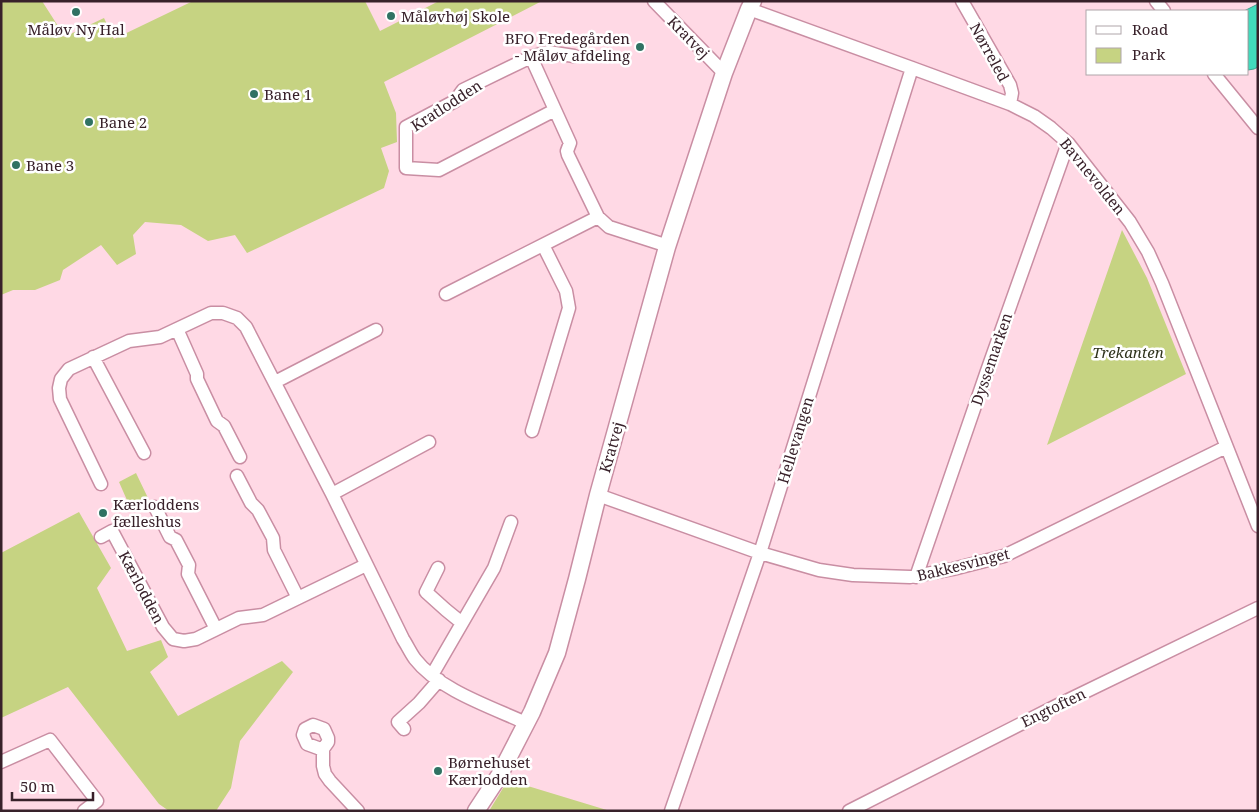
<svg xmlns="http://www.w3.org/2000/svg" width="1259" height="812" font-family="'Noto Serif',serif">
<rect width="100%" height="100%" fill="#ffd9e5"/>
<path fill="#c6d382" d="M1 1H42L58 26 64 37 104 18 114 39 193 1H365L380 31 439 1H542L384 82 396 113 397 142 381 148 389 171 384 188 247 253 235 235 208 241 181 225 145 222 133 235 136 254 117 265 101 245 63 270 60 280 35 290H13L1 295Z
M1122 230 1147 278 1186 374 1047 445Z
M136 473 148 498 130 507 119 482Z
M79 512 111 568 97 588 127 651 161 640 168 657 150 672 178 716 282 661 293 672 240 741 231 788 216 811H169L159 804 68 687 1 718V553Z
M508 780 610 811H489Z"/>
<path fill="#42dbbc" stroke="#3fa390" d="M1258 4V67L1254 69 1248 70V11H1244Z"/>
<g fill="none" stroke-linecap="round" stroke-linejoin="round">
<g stroke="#c98ea3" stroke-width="15">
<path id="minor" d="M654 1 724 73
M962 1 1010 85 1012 93 1010 104
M1156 1 1164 11
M749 9 912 68 1010 104 1034 116 1051 128 1068 143 1130 222 1148 252 1162 283 1258 526
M531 57 570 143 567 151 568 155 598 217 609 227 668 246
M1214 74 1258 128
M555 110 439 170 406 168V127L455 101 463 90 531 57 548 52 574 56
M446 294 598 217
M177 329 197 374V379L217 421 224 426 240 457
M93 357 144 453
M275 382 376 330
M532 431 569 308 566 291 543 245
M237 476 251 503 258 510 273 538 274 550 298 598
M101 484 60 399 59 388 61 379 69 369 129 341 160 337 211 313H223L237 318 246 327 332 494 403 639C407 645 410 652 415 659 439 690 491 707 526 723
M332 494 429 442
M598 495 760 553 819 570 853 575 910 577 953 569 1004 556 1226 447
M155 507 170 537 176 540 189 565 188 574 216 629
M101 537 112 531 163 627 173 639 184 641 196 639 239 618 263 615 366 565
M438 568 426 592 446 610 462 623
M916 577 987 371 1068 143
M432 675 494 568 511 522
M404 729 398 722 419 703 439 680
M323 749 318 748 307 744 303 735 305 729 313 725 324 729 328 738V742L323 749V766L325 774 330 781 358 811
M1 762 50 740 97 801 84 811
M671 811 760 553 912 68
M849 811 1058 705 1258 608"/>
</g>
<g stroke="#c98ea3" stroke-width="19">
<path id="tertiary" d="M476 811 499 776 532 712 557 653 577 579 598 495 667 247 724 73 749 9 753 1"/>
</g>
<use href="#minor" stroke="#fff" stroke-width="12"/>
<use href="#tertiary" stroke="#fff" stroke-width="16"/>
</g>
<g fill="#307263" stroke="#fff" stroke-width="2">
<circle cx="76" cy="12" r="5"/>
<circle cx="391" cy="16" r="5"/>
<circle cx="640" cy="47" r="5"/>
<circle cx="254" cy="94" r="5"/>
<circle cx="89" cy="122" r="5"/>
<circle cx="16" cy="165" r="5"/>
<circle cx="103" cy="513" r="5"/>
<circle cx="438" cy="771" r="5"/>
</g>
<g text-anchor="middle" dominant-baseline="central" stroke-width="5" stroke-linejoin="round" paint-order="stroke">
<g font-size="15" fill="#38212a" stroke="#fff" text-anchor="start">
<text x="401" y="16">Måløvhøj Skole</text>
<text x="76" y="29" text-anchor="middle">Måløv Ny Hal</text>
<text x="630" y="38" text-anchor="end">BFO Fredegården<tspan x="630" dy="17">- Måløv afdeling</tspan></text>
<text x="264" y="94">Bane 1</text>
<text x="99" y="122">Bane 2</text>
<text x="26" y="165">Bane 3</text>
<text x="113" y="504">Kærloddens<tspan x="113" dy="17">fælleshus</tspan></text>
<text x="448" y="762">Børnehuset<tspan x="448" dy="17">Kærlodden</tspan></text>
</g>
<g font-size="15" fill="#38212a" stroke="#fff">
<text transform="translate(689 37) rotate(46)">Kratvej</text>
<text transform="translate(990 52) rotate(61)">Nørreled</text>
<text transform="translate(446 105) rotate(-33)">Kratlodden</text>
<text transform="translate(1093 176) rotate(51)">Bavnevolden</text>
<text transform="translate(991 359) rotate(-71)">Dyssemarken</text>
<text transform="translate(795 440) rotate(-73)">Hellevangen</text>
<text transform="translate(611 447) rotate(-74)">Kratvej</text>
<text transform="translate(963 564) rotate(-14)">Bakkesvinget</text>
<text transform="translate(142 587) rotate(62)">Kærlodden</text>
<text transform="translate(1053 707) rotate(-26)">Engtoften</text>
</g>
<g font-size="15" font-style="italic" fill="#2f331c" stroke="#fff">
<text x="1128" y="352">Trekanten</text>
</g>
</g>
<rect width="1259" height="812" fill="none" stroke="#38212a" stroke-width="5"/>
<rect x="1086" y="10" width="162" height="65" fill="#ffffff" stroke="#afa6aa"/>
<rect x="1096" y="26" width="25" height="8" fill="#ffffff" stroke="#afa6aa"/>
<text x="1132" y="35" font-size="15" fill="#38212a">Road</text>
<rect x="1096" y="48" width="25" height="15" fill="#c6d382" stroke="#afa6aa"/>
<text x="1132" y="60" font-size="15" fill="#38212a">Park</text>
<path d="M12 792v8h81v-8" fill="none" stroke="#38212a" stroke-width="2.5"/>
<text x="20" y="792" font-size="15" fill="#38212a" stroke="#ffffff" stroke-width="4" paint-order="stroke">50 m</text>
</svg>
